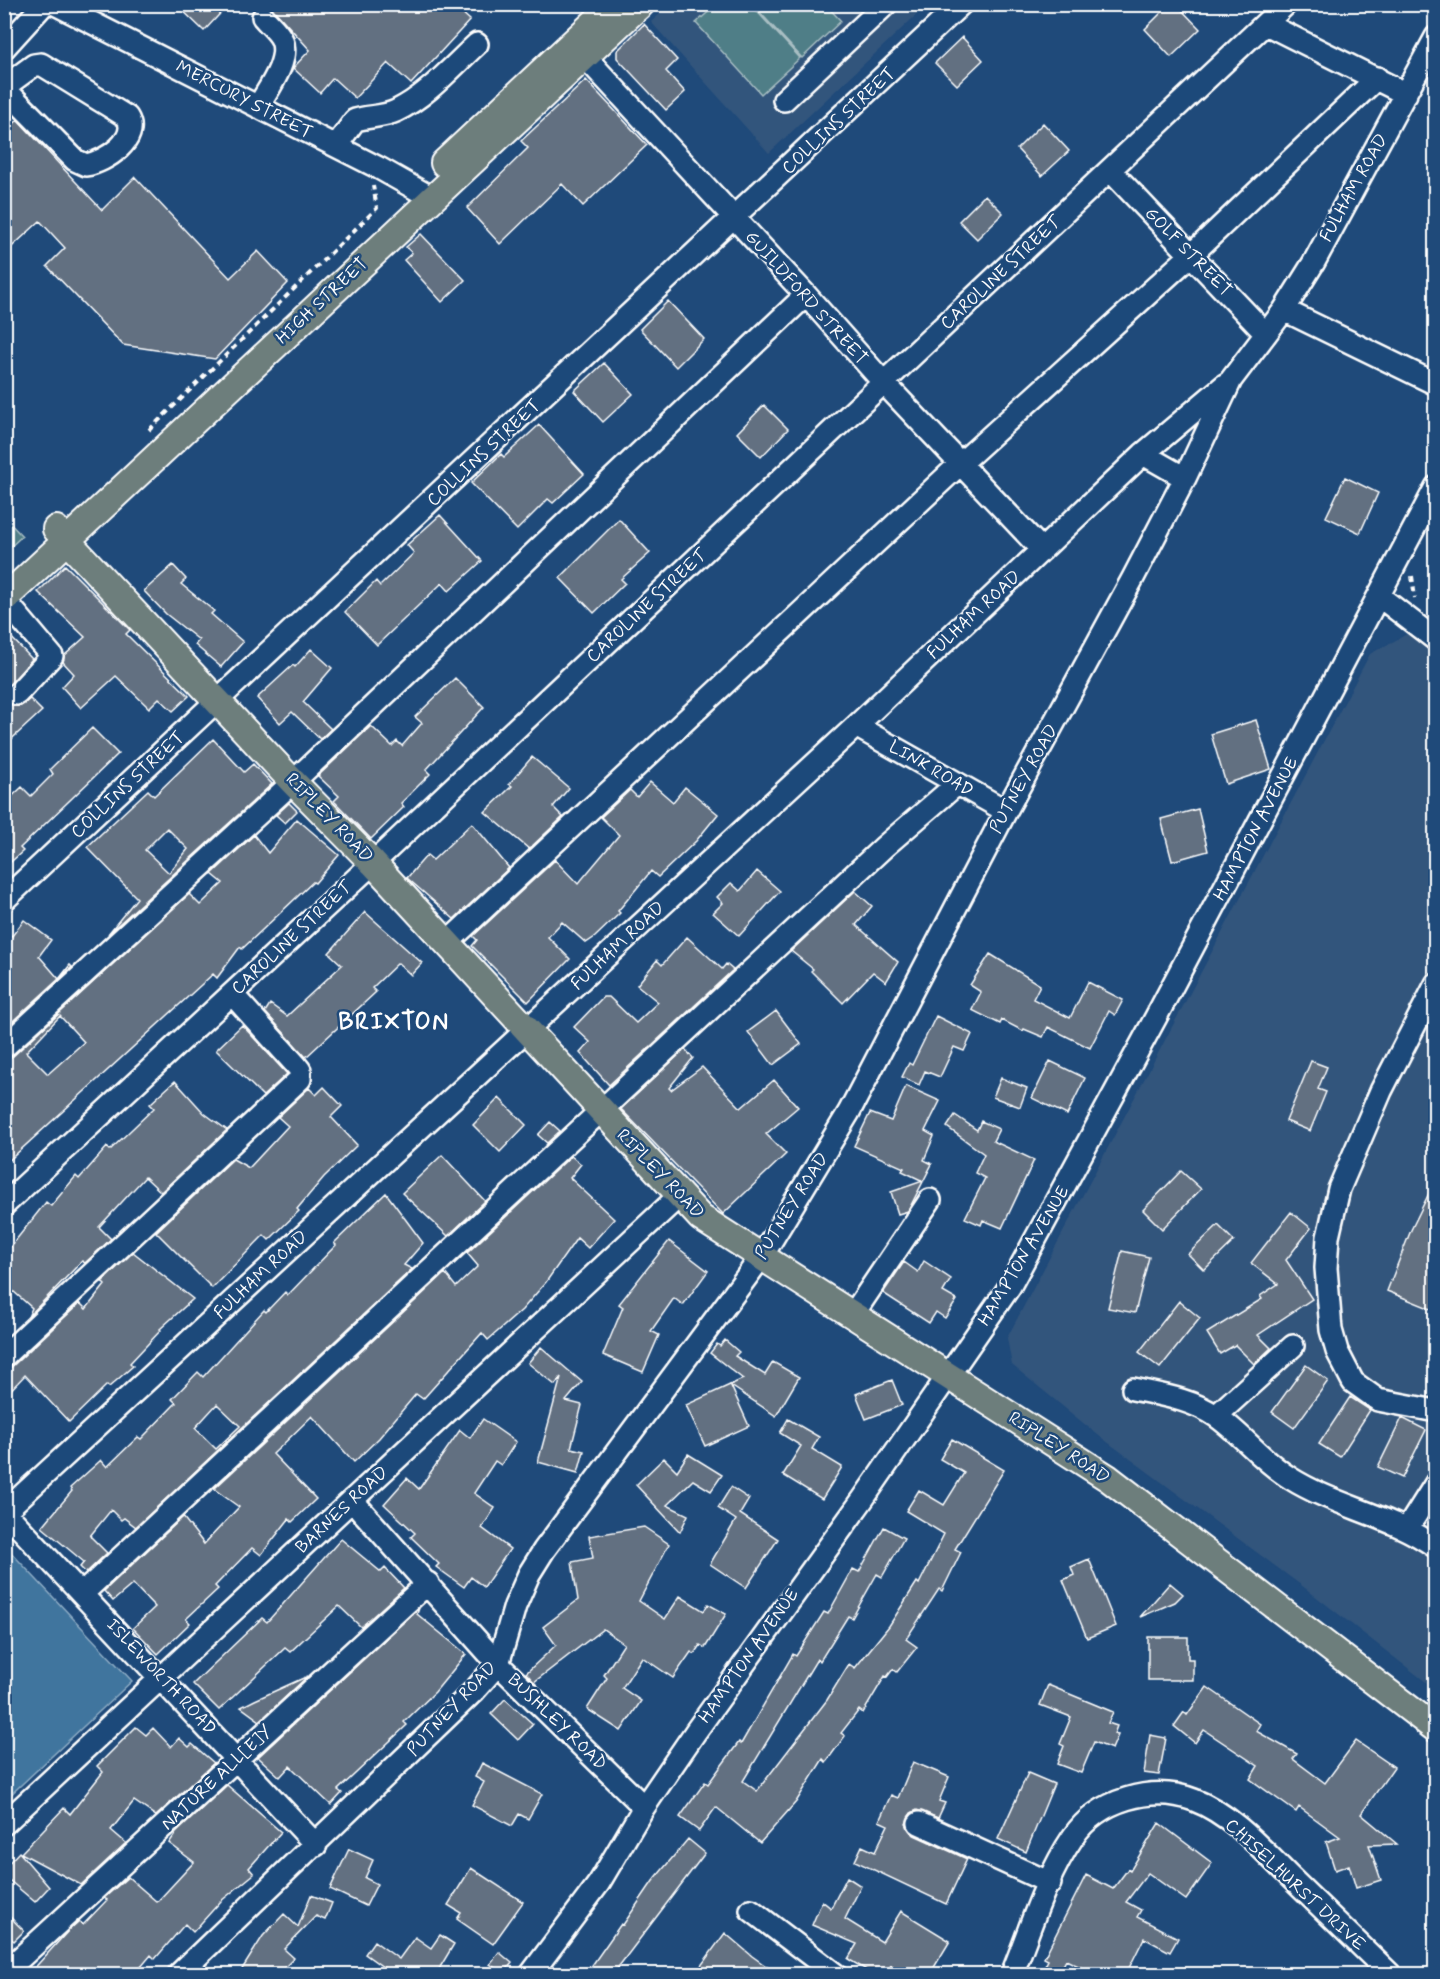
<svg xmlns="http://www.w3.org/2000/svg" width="1440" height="1979" font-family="Mynerve,sans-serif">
<rect width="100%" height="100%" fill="#1f4a7a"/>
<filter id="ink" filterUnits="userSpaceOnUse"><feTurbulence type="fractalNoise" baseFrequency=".0167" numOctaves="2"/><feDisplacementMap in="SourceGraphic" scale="12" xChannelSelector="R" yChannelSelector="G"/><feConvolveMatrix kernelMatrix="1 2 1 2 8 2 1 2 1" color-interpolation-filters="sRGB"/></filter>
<g filter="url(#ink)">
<path fill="#33557c" d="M670 5H927L769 153 651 22Z
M1409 633 1436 654 1435 1689 1305 1588 1098 1435 1012 1365 1007 1338 1370 654Z"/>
<path fill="#507e87" stroke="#a8bec3" stroke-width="1.5" d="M716 5H751L800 58 761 94 696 23Z
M753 5H826L841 21 802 58Z
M4 517 22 536 5 552H4Z"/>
<path fill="#41759e" stroke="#8dacc5" stroke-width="1.5" d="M5 1546 132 1681 5 1800Z"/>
<path fill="#627081" stroke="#fff" stroke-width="1.5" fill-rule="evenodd" d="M176 4H229L204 31Z
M262 4H452L470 20 411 84 388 63 355 98 333 78 320 93 293 68 310 50 272 8Z
M1170 4H1176L1200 29 1171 57 1145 29Z
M644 24 677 60 666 71 685 92 666 110 617 58V51Z
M962 37 983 60 957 85 935 63Z
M586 80 647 145 583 206 562 184 500 244 467 208 528 148 521 141Z
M18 120 102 210 135 177 230 278 258 251 288 283 215 359 123 345 47 266 65 248 40 221 4 254V132Z
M1043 123 1069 151 1042 176 1017 149Z
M985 195 1003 213 977 239 959 221Z
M421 234 465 280 442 302 404 260 412 253 406 247Z
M668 301 704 339 676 367 640 329Z
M604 363 633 394 603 422 574 391Z
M764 405 788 429 761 457 737 433Z
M539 425 584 474 553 503 548 499 517 530 471 483 501 454 504 457Z
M1345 477 1378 493 1360 533 1326 517Z
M440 515 482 561 449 591 442 583 377 645 345 612 376 581 380 586 414 553 407 545Z
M619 519 650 553 621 579 625 583 594 613 560 578Z
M65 565 130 630 126 634 189 696 173 711 159 698 149 708 116 676 81 708 62 687 74 674 63 662 64 656 85 637 38 592Z
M173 565 186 579 181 584 214 611 211 614 243 642 221 667 195 645 199 640 166 614 144 591Z
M4 630 32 659 4 692Z
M311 649 332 668 303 702 331 729 320 739 292 712 280 723 257 698 293 665 295 667Z
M455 678 484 707 426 770 430 774 401 803 404 807 371 839 334 801 339 796 318 776 371 726 392 746 397 741 402 746 422 723 415 717Z
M4 692 5 698 14 706H21L30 699 42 711 4 746Z
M1256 720 1271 769 1226 784 1211 734Z
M92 728 118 754 20 848 23 851 4 868V804L22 787 31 796 53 774 50 769Z
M213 739 244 772 253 764 272 784 108 934 137 898 87 847 148 790 154 796ZM167 828 188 849 169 873 145 850Z
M532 757 569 788 553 807 563 817 529 849 485 812 512 786 509 784Z
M650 782 673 802 685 787 718 814 696 841 658 877 651 871 618 911 620 913 595 937 586 943 562 922 548 937 570 959 528 1002 472 946 477 940 473 936 555 860 578 884 619 835 601 817 630 790 637 797Z
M289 803 297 811 285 823 276 815Z
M1198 809 1208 851 1172 861 1161 819Z
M297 819 339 855 315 883 313 882 242 949 240 947 217 978 213 974 4 1165V1059L13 1056 189 894 200 905 223 883 212 874 254 835 268 853ZM60 1016 84 1042 48 1074 26 1052Z
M472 823 509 868 454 919 407 878 427 855 433 860Z
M757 871 780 891 739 936 713 913 723 903 717 897 731 883 740 891Z
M855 891 872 906 856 925 898 962 886 982 873 972 843 1003 811 971 813 969 791 951Z
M365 912 422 963 411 975 398 963 372 988 376 992 306 1057 265 1012 270 1004 287 1016 342 965 329 953Z
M24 920 51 940 39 956 59 979 70 965 72 967 4 1029V930L12 936Z
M687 937 722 969 726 964 733 970 609 1085 580 1053 590 1042 574 1027 603 997H609L636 1023 658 1002 637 985 657 960 662 965Z
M990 954 1040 985 1033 999 1070 1018 1088 982 1123 1000 1115 1015 1109 1011 1090 1048 1048 1027 1043 1037 1024 1029 1023 1031 1002 1020 1000 1024 972 1010 981 992 970 985Z
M776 1011 801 1044 773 1065 748 1032Z
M936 1016 972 1034 964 1051 954 1047 940 1077 925 1071 919 1085 902 1077 909 1063 912 1065Z
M242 1025 287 1074 263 1096 216 1050Z
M685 1049 693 1058 669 1088 671 1090 702 1067 741 1108 774 1080 798 1107 766 1134 786 1154 723 1214 621 1109Z
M1050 1061 1085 1078 1067 1115 1032 1098Z
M1311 1061 1327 1067 1318 1089 1326 1092 1310 1131 1286 1121Z
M1001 1078 1027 1088 1020 1107 993 1097Z
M175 1081 204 1113 227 1130 161 1192 145 1177 99 1227 111 1239 85 1263 82 1261 28 1317 32 1308 4 1283V1255L46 1202 51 1206 76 1176 79 1179 107 1147 110 1150 154 1108 150 1104Z
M906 1086 940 1101 925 1131 934 1136 924 1160 932 1164 908 1211 898 1214 891 1192 923 1181 902 1171 904 1168 854 1146 870 1113 891 1121Z
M324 1087 342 1106 331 1117 357 1145 324 1177 297 1209 299 1211 269 1240 264 1235 212 1288 156 1232 233 1159 249 1168 288 1126 278 1117 309 1088 316 1095Z
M499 1098 526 1125 500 1152 473 1125Z
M955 1115 977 1130 981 1121 999 1129 993 1141 1034 1160 1002 1228 983 1220 981 1225 965 1218 985 1178 975 1173 984 1154 947 1127Z
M550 1122 560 1131 547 1143 538 1135Z
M442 1155 485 1201 448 1236 402 1193Z
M571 1156 581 1164 570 1178 614 1219 588 1248 577 1238 546 1282 522 1310 488 1340 482 1333 423 1399 416 1394 379 1438 354 1462 312 1416 273 1454 316 1499 292 1522 289 1519 261 1555 252 1548 215 1586 218 1589 186 1619 190 1623 158 1654 133 1628 155 1607 133 1584 113 1601 104 1591 183 1517 204 1544 239 1507 214 1489 445 1273 456 1287 478 1266 467 1253Z
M1181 1171 1201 1189 1162 1229 1143 1210Z
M1436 1179V1311L1387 1291 1411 1230Z
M386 1193 423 1243 404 1265 412 1269 136 1527 124 1518 121 1520 111 1510 90 1536 107 1553 86 1573 80 1567 84 1562 42 1527 72 1491 70 1488 101 1460 107 1467 138 1437 141 1439 176 1403 172 1399 198 1372 203 1377 264 1310 266 1312 285 1292 288 1295 336 1245 334 1243ZM217 1404 240 1426 216 1449 195 1428Z
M1291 1212 1311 1228 1286 1260 1312 1299 1258 1335 1271 1348 1254 1364 1235 1345 1220 1354 1207 1333 1262 1299 1260 1296 1278 1284 1251 1263Z
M1218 1225 1234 1241 1204 1270 1188 1254Z
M669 1241 708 1271 683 1305 674 1298 651 1331 659 1335 643 1372 603 1355 623 1307 619 1304Z
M1122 1251 1149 1257 1135 1313 1108 1308Z
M133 1252 193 1299 160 1329 161 1330 130 1363 133 1366 109 1387 107 1385 69 1422 25 1375 4 1397V1374L80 1303 86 1309 105 1285 102 1282Z
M924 1261 951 1279 943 1292 957 1300 945 1318 936 1312 929 1323 883 1293 904 1262 918 1272Z
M1179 1301 1200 1318 1160 1368 1139 1352Z
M725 1340 739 1352 735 1356 765 1375 773 1362 799 1377 776 1416 731 1386 749 1426 705 1446 686 1405 743 1379 710 1353 717 1344 720 1346Z
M541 1347 582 1382 566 1401 582 1405 571 1448 584 1451 578 1473 538 1462 561 1377 555 1385 528 1363Z
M1306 1365 1328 1381 1294 1428 1272 1412Z
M892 1380 902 1405 866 1419 856 1394Z
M1350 1397 1370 1410 1340 1457 1319 1444Z
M1402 1418 1426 1430 1402 1478 1378 1467Z
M483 1419 516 1442 501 1465 495 1461 474 1493 495 1508 482 1528 510 1549 484 1587 471 1577 464 1587 436 1567 439 1564 411 1537 415 1533 384 1504 407 1478 419 1489 460 1430 470 1438Z
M788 1419 819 1437 812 1449 842 1467 822 1499 783 1475 801 1446 780 1433Z
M952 1439 1004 1470 955 1549 961 1552 942 1591 939 1589 906 1639 917 1647 897 1672 893 1669 887 1677 885 1676 863 1713 859 1710 841 1733 845 1736 826 1762 823 1759 796 1802 760 1843 716 1807 699 1831 680 1817 705 1782 708 1784 739 1742 741 1744 793 1654 796 1656 824 1612 828 1614 853 1569 859 1572 884 1527 904 1538 882 1577 877 1574 852 1618 848 1616 820 1661 817 1659 743 1781 757 1791 827 1700 849 1664 855 1668 889 1626 917 1582 919 1584 944 1534 906 1511 919 1490 944 1505 964 1473 940 1459Z
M688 1454 722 1475 711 1491 693 1480 667 1505 688 1515 680 1532 636 1485 664 1458 677 1471Z
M731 1487 749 1499 740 1514 778 1539 746 1588 710 1564 736 1520 718 1508Z
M644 1527 669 1544 639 1601 665 1619 680 1596 704 1611 708 1604 726 1614 705 1648 700 1645 694 1654 691 1652 673 1678 642 1657 622 1688 641 1701 621 1731 587 1709 607 1678 604 1675 624 1644 603 1629 534 1682 526 1673 556 1645 543 1627 578 1600 572 1562 593 1558 589 1536Z
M341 1539 381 1572 385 1568 404 1588 361 1627 339 1606 290 1652 285 1648 219 1710 193 1684 262 1618 267 1622Z
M1089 1559 1116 1626 1087 1638 1063 1580 1074 1575 1071 1567Z
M1170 1583 1183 1594 1175 1602 1140 1617Z
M419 1608 417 1614 466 1654 435 1692 404 1722 407 1725 338 1790 342 1793 331 1805 290 1766 280 1777 258 1757Z
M1148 1637H1188V1659H1193V1680H1148Z
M308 1676 260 1721 241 1707 255 1700Z
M1048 1685 1113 1712 1108 1723 1117 1726 1114 1734 1118 1735 1112 1749 1094 1742 1081 1773 1057 1764 1064 1746 1060 1744 1071 1717 1040 1705Z
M1207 1687 1260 1724 1256 1731 1297 1754 1293 1759 1325 1783 1356 1741 1394 1767 1361 1814 1397 1844 1369 1845 1381 1880 1356 1888 1349 1865 1335 1870 1326 1842 1340 1837 1299 1807 1296 1812 1250 1779 1258 1766 1204 1730 1195 1743 1174 1726 1184 1712 1187 1715Z
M505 1699 533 1724 518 1740 491 1714Z
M136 1727 146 1735 153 1728 171 1747 179 1738 189 1747 192 1744 214 1763 156 1816 134 1801 111 1830 126 1843 81 1885 21 1853 64 1808 70 1814 103 1772 97 1766Z
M1150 1735 1166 1738 1159 1775 1144 1773Z
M913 1762 949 1777 939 1801 945 1803 938 1818 917 1810 911 1813 906 1824 914 1835 967 1859 946 1904 855 1861 862 1846 875 1852 888 1825 879 1821 891 1795 898 1798Z
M482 1763 542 1794 528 1819 519 1814 512 1826 472 1805 484 1782 475 1777Z
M1028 1773 1054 1784 1026 1852 998 1839Z
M227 1785 281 1832 249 1868 254 1874 221 1901 193 1932 185 1924 155 1959 151 1955 135 1974H29L68 1931 79 1921 83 1925 107 1900 104 1898 128 1877 157 1902 194 1862 169 1843 176 1833Z
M1159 1823 1212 1863 1186 1900 1148 1873 1126 1902 1141 1910 1137 1917 1178 1938 1170 1952 1144 1938 1126 1974H1095L1066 1960 1059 1974H1041L1048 1960 1044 1958 1086 1875 1113 1889 1128 1869 1130 1871Z
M688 1839 705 1853 613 1974H586L621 1924 623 1925 653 1881Z
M349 1849 373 1860 365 1878 377 1884 366 1906 330 1889Z
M19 1852 49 1887 35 1902 4 1876V1868Z
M471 1868 523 1902 493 1944 457 1919 461 1913 448 1905Z
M847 1877 861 1886 845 1919 882 1942 901 1911 950 1941 930 1974H906L891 1965 886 1974H873L848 1959 857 1944 812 1925 822 1901 831 1908Z
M311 1895 332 1903 325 1920 316 1916 284 1949 294 1958 278 1974H239L263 1936 284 1914 298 1927Z
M4 1911 24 1931 14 1941 4 1933Z
M725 1933 752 1956 777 1974H710L700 1967Z
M440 1935 454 1944 436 1974H388L390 1972 365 1954 374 1941 399 1959 415 1937 431 1948Z
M499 1952 512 1963 503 1974 490 1964Z"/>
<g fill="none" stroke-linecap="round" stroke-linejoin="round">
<g stroke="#fff" stroke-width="26">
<path id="minor" d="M55 4 379 168 432 198
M1266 24 1406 94
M575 46 806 295 884 383 1042 550
M4 48 44 4
M4 87 34 65 41 64 127 117C141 139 105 162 86 165L75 160 4 88
M784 100 886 4
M258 107C268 89 290 61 282 40 279 32 269 24 263 17
M336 146 355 120C369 116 383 117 396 111 427 96 452 67 477 44
M1110 170 1266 334
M1284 310 1436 384
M1143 454 1185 478
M1379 596 1436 640
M4 599 52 656 17 694
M856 726 1006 811
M4 900 961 4
M447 943 960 464 1191 255 1377 78
M1436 984 1381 1091 1339 1189 1328 1237 1326 1268 1331 1330 1337 1351 1353 1382 1378 1400 1436 1411
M4 1047 293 782 806 295
M4 1205 373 863 1286 4
M852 1316 930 1200
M4 1356 300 1079V1070L296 1065 232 994
M1133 1389C1161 1395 1191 1399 1216 1416 1242 1434 1262 1461 1290 1478 1336 1507 1391 1515 1436 1547
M1216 1416 1293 1346
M352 1500 498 1664 644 1807
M4 1511 316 1845
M4 1512 856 726 1143 454 1226 384
M1407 1529 1436 1483
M83 1593 885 846 957 784
M919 1823 1050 1883
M4 1824 679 1196
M751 1910 835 1974
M4 1973 428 1583
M179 1974 474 1691 498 1664 515 1606 529 1574 544 1550 762 1256 849 1112 1006 811 1133 578 1185 478 1231 380 1284 310 1314 262 1436 37
M531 1974 599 1883 644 1807 696 1731 863 1499 1010 1286 1156 1017 1436 487
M1012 1974C1030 1930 1045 1878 1073 1837 1098 1800 1152 1784 1194 1800 1231 1814 1262 1849 1289 1876 1323 1909 1357 1942 1390 1974"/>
</g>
<g stroke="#fff" stroke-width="30">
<path id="major" d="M444 163 614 4
M56 529 293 782 373 863 701 1218 1108 1478 1436 1729
M4 599 641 4"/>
</g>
<path stroke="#fff" stroke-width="4" stroke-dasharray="6 4.5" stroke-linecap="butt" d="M149 430 377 208 373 186
M1412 576 1415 598"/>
<use href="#minor" stroke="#1f4a7a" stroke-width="21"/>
<use href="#major" stroke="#6d7e7c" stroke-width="26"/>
</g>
</g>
<g text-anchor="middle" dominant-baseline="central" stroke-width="5" stroke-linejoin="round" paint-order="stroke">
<g font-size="18" fill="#fff" stroke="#1f4a7a">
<text transform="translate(244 100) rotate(27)">MERCURY STREET</text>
<text transform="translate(839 121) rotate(-43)">COLLINS STREET</text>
<text transform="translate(1354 188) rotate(-61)">FULHAM ROAD</text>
<text transform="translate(1188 252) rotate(46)">GOLF STREET</text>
<text transform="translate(1001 273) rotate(-43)">CAROLINE STREET</text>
<text transform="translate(806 298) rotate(48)">GUILDFORD STREET</text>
<text transform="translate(322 301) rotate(-43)">HIGH STREET</text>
<text transform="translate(484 453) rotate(-43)">COLLINS STREET</text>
<text transform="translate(647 606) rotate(-43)">CAROLINE STREET</text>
<text transform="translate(974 615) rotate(-43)">FULHAM ROAD</text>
<text transform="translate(931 769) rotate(30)">LINK ROAD</text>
<text transform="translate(1024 779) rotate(-61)">PUTNEY ROAD</text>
<text transform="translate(128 785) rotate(-43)">COLLINS STREET</text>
<text transform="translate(329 818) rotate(46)">RIPLEY ROAD</text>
<text transform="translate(1256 829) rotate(-62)">HAMPTON AVENUE</text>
<text transform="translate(292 938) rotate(-43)">CAROLINE STREET</text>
<text transform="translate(618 946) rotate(-43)">FULHAM ROAD</text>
<text transform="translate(660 1174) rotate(46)">RIPLEY ROAD</text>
<text transform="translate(792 1206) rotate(-58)">PUTNEY ROAD</text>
<text transform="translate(1024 1256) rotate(-59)">HAMPTON AVENUE</text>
<text transform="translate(261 1275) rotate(-43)">FULHAM ROAD</text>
<text transform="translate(1059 1448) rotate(33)">RIPLEY ROAD</text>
<text transform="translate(342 1510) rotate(-43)">BARNES ROAD</text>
<text transform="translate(749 1656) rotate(-55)">HAMPTON AVENUE</text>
<text transform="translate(161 1677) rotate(47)">ISLEWORTH ROAD</text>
<text transform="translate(452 1709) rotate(-47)">PUTNEY ROAD</text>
<text transform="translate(557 1722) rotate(44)">BUSHLEY ROAD</text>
<text transform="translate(217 1778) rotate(-43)">NATURE ALL[E]Y</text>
<text transform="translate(1295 1885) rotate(43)">CHISELHURST DRIVE</text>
</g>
<g font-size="24" font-weight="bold" letter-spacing="1.5" fill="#fff" stroke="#1f4a7a">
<text x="394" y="1022">BRIXTON</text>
</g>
</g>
<rect width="1440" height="1979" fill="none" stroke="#1f4a7a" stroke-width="24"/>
<rect x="12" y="12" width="1416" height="1955" fill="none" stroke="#fff" stroke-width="2" filter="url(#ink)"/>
</svg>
